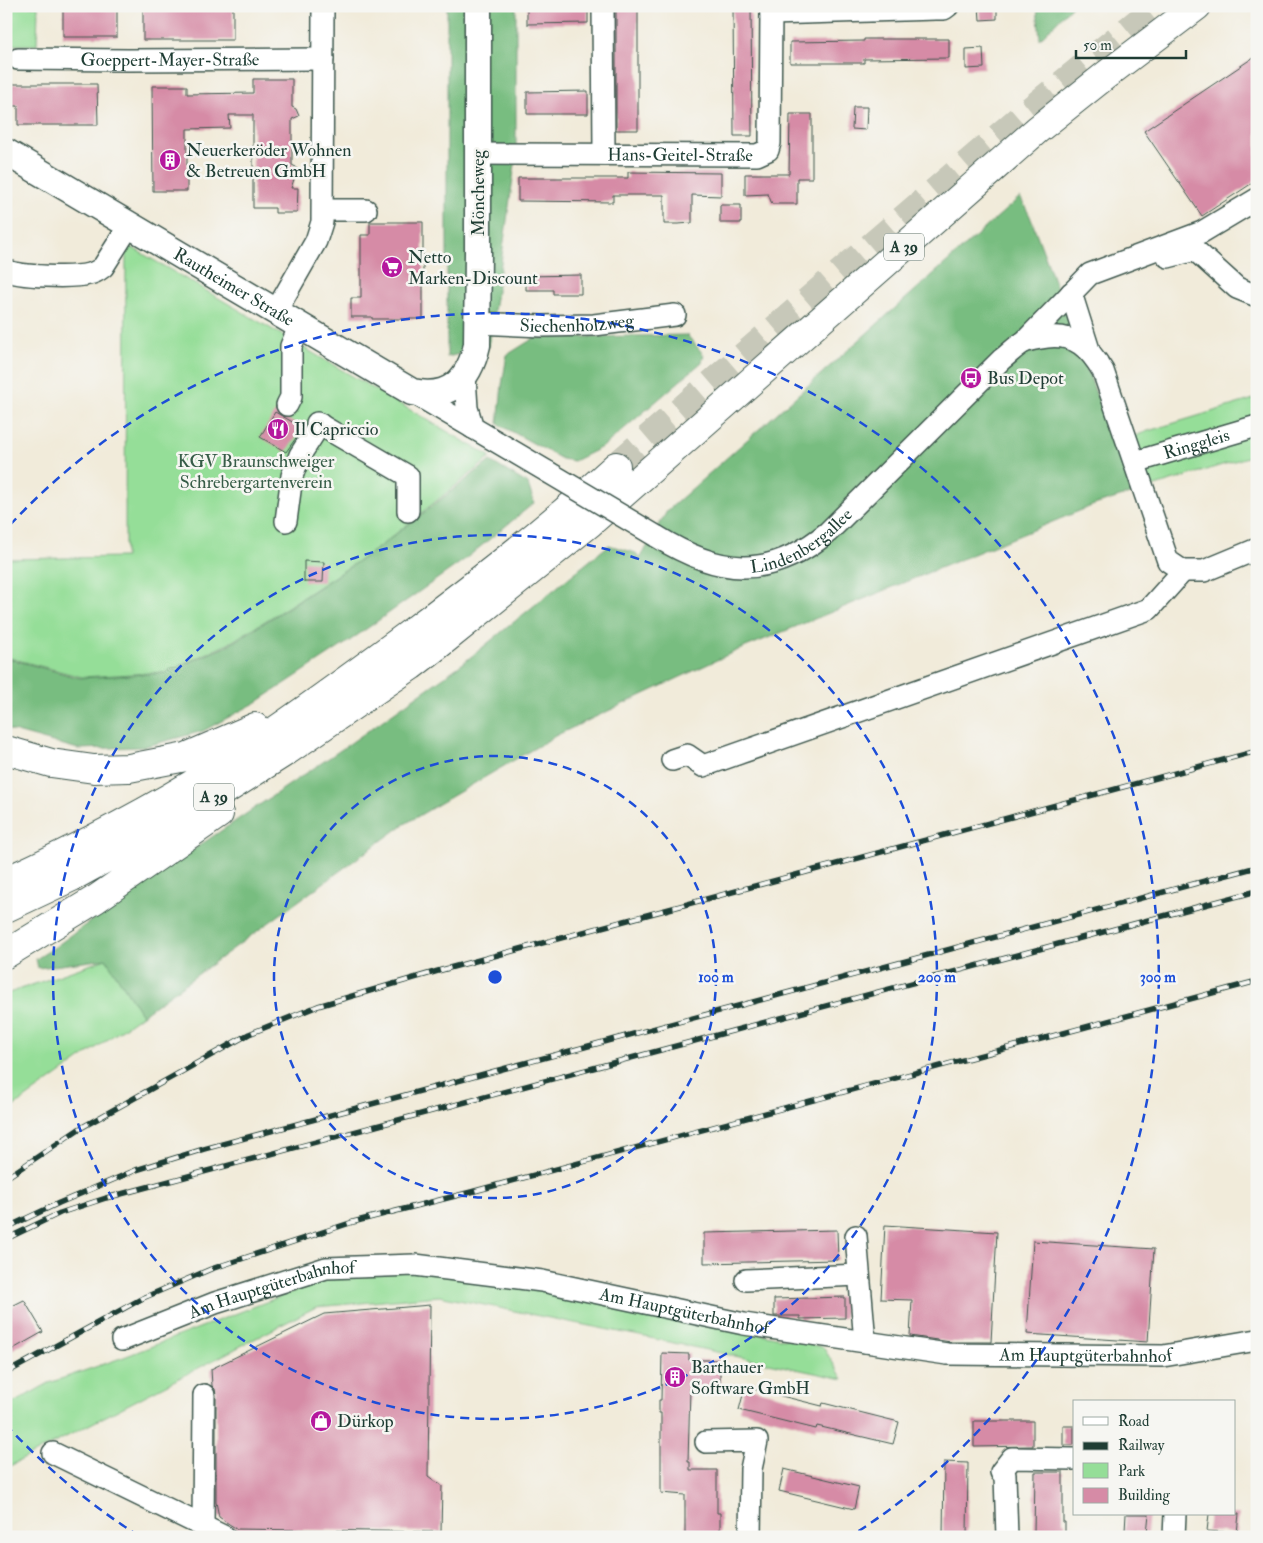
<svg xmlns="http://www.w3.org/2000/svg" width="1263" height="1543" font-family="'IM FELL Double Pica',serif">
<rect width="100%" height="100%" fill="#f6f6f2"/>
<filter id="ink" filterUnits="userSpaceOnUse"><feTurbulence type="fractalNoise" baseFrequency=".02" numOctaves="2"/><feDisplacementMap in="SourceGraphic" scale="10" xChannelSelector="R" yChannelSelector="G"/><feConvolveMatrix kernelMatrix="1 2 1 2 8 2 1 2 1" color-interpolation-filters="sRGB"/></filter>
<filter id="wash" filterUnits="userSpaceOnUse"><feTurbulence type="fractalNoise" baseFrequency=".0096" numOctaves="4" result="noise"/><feDisplacementMap in="SourceGraphic" scale="20" xChannelSelector="R" yChannelSelector="G"/><feGaussianBlur stdDeviation="1.12" result="paint"/><feColorMatrix in="noise" values="0 0 0 0 0 0 0 0 0 0 0 0 0 0 0 0 0 1.4 0 .05"/><feComposite in="paint" operator="in"/></filter>
<g filter="url(#wash)">
<rect width="100%" height="100%" fill="#f1ebda"/>
<path fill="#95de98" stroke="#5a8e66" d="M6 6H38L37 45H6Z
M126 244 491 457 378 548 286 608 228 644 165 672 82 677 6 657V559L125 557Z
M1257 398V454L1133 493 1114 444 1148 431Z
M106 959 142 1015 6 1112V994Z
M411 1270 540 1287 823 1347 843 1379 655 1339 439 1296 316 1307 6 1468V1407L49 1383 124 1357 320 1281 367 1273Z"/>
<path fill="#78bd80" stroke="#4c7d5a" d="M447 6H516V157L489 347 447 357Z
M1037 6H1072L1040 39Z
M1020 197 1030 216 1056 286 1133 493 1094 505 736 651 557 735 403 825 142 1015 106 959 38 968 36 959 55 947 129 893 345 747 462 664 609 545 636 553 640 559 667 511Z
M687 335 704 355 702 362 604 446 574 461 562 459 498 424 502 385 507 355 534 338Z
M490 461 528 484 534 503 464 560 345 644 257 702 203 731 143 747 78 749 6 729V658L80 678 164 673 227 646 286 609 378 548Z"/>
<g id="blocks">
<path fill="#d68ba6" d="M63 6H117V37H63Z
M143 6H233V40H143Z
M527 6H588V23L527 24Z
M616 6H638V130H616Z
M733 6H751L752 136H734Z
M979 6H997V19L980 20Z
M864 39H949V58L864 59V63H790V42L864 41Z
M983 48 984 68 966 69V49Z
M1257 55V180L1202 216 1144 131Z
M253 79H292V107L296 109 299 116 292 119V165L296 167 297 171 291 188H298L297 213H275V208H253V115H229L230 128 187 129V191H153L152 86H187V94L253 93Z
M6 84H97L98 125H18V106H6Z
M588 91V114H527V92Z
M853 107H867L866 130 852 129Z
M790 114H812V178H797V204H772L768 194 745 195V174H789Z
M628 172 721 173V196L692 195V223L678 224H664V195H613V202L518 201V178H628Z
M720 205H741V223H720Z
M370 222H423V319H372V317H351V298H361V235H370Z
M581 275V294H553V290H526V276Z
M275 412 303 428 286 452 260 437Z
M304 561 324 562 323 582H304Z
M885 1225 997 1232 991 1342H951L910 1336 912 1300 881 1299Z
M837 1230 838 1260 704 1263V1233Z
M1033 1241 1154 1249 1148 1342 1027 1334Z
M845 1297V1318L800 1319V1316H774V1299Z
M24 1300 43 1332 6 1353V1309Z
M430 1305 428 1476 442 1486 441 1532 237 1529 229 1524 219 1517 216 1502V1395L215 1389 212 1386 211 1369 324 1314Z
M662 1353 689 1354V1360H720V1390L690 1389 688 1462H690V1470H717V1513H720V1537H685V1495L661 1493V1413H659V1400H661Z
M745 1387 822 1406 823 1403 899 1422 893 1444 817 1426 816 1429 739 1410Z
M974 1421H1033V1446L974 1447Z
M1063 1426H1074V1445H1063Z
M944 1462 968 1463 967 1537H943Z
M784 1469 859 1487 854 1509 779 1491Z
M1035 1472H1063V1522H1065V1534H1034Z
M1126 1514H1149L1147 1533 1125 1531Z
M1209 1514H1239L1237 1533 1207 1531Z"/>
</g>
</g>
<g filter="url(#ink)">
<use href="#blocks" fill-opacity="0" stroke="#3e574d" stroke-width="1"/>
<g fill="none" stroke-linecap="round" stroke-linejoin="round">
<path stroke="#c7c8b9" stroke-width="28" stroke-dasharray="28 14" stroke-linecap="butt" d="M616 466 1022 117 1158 6"/>
<g stroke="#3e574d" stroke-width="24">
<g id="minor">
<path d="M603 6 604 154"/>
<path d="M771 14 936 9H944L948 6"/>
<path id="s1" d="M18 59 129 60 323 59"/>
<path id="s2" d="M478 154 757 155 768 150 770 143 771 6"/>
<path d="M323 210H366"/>
<path d="M1168 257 1195 250 1237 288 1257 296"/>
<path d="M6 270C19 277 74 278 89 274 95 273 98 271 103 267L129 226"/>
<path d="M1071 293 1089 350"/>
<path d="M276 311 316 241 322 222 323 6"/>
<path id="s3" d="M477 323 542 326 594 325 675 315"/>
<path d="M1024 342 1090 274 1202 232 1257 199"/>
<path d="M465 377 467 408 473 428"/>
<path d="M412 392 548 472"/>
<path d="M287 405 291 397V346L300 325"/>
<path d="M317 423 408 476V511"/>
<path id="s4" d="M1135 462 1257 426"/>
<path d="M286 521 292 476 300 455 320 424"/>
<path id="s5" d="M656 536C718 575 769 581 828 532L1002 359C1009 354 1016 346 1024 342 1031 339 1039 338 1047 337 1076 334 1089 348 1103 371L1168 561 1183 571H1204L1257 549"/>
<path d="M672 760 687 755 703 766 1149 609 1183 571"/>
<path d="M856 1236 865 1342"/>
<path d="M746 1280 859 1275"/>
<path id="s6" d="M122 1340 215 1303 326 1268 415 1265 542 1281 744 1324 947 1354 1163 1356 1257 1340"/>
<path d="M706 1442 757 1441 751 1469 750 1537"/>
<path d="M53 1453 225 1537"/>
<path d="M203 1527 204 1395"/>
<path d="M1007 1537 1005 1475 1001 1472 1012 1458 1074 1459"/>
<path d="M1174 1537 1175 1514"/>
</g>
</g>
<g stroke="#3e574d" stroke-width="29">
<g id="major">
<path id="s7" d="M6 152 412 392C450 400 469 380 477 345L478 253V6"/>
</g>
</g>
<g stroke="#3e574d" stroke-width="30">
<path id="highway" d="M6 750 51 763 94 769 129 768 186 757 255 727
M6 881C87 844 167 802 242 753 298 716 351 677 405 637 478 583 549 527 616 466
M6 908 72 877 191 812 287 751 411 666 437 646 590 523 1037 130 1106 75 1197 6
M6 954 96 899 219 814"/>
</g>
<use href="#minor" stroke="#fff" stroke-width="21"/>
<use href="#major" stroke="#fff" stroke-width="26"/>
<use href="#highway" stroke="#fff" stroke-width="28"/>
<g stroke="#1f3d34" stroke-width="5.5">
<path id="rail" d="M6 1178 79 1129 249 1034 318 1006 438 971 1257 751
M6 1228 59 1203 136 1170 204 1149 1257 867
M6 1239 60 1213 106 1198 1257 891
M6 1373 143 1298 211 1269 353 1222 471 1192 1257 981"/>
</g>
<use href="#rail" stroke="#f6f6f2" stroke-width="4" stroke-dasharray="11" stroke-linecap="butt"/>
<g stroke="#3e574d" stroke-width="24" stroke-linecap="butt">
<path id="minor-bridge" d="M548 472 656 536"/>
</g>
<use href="#minor-bridge" stroke="#fff" stroke-width="21"/>
</g>
</g>
<g fill="none" stroke="#1d4ed8" stroke-width="2.5" stroke-dasharray="9 6">
<circle cx="495" cy="977" r="221"/>
<circle cx="495" cy="977" r="442"/>
<path d="M139 1536A663 663 0 0 1 10 1429M10 525A663 663 0 1 1 851 1536"/>
</g>
<defs>
<g id="building-disc" transform="scale(1.125)"><circle r="9.5" fill="#b5179e" stroke="#f6f6f2"/><path d="M-4-6H4V6H1V3H-1V6H-4ZM-2.5-4.3h1.7v1.8h-1.7ZM.8-4.3h1.7v1.8H.8ZM-2.5-1h1.7V.8h-1.7ZM.8-1h1.7V.8H.8Z" fill="#fff"/></g>
<g id="supermarket-disc" transform="scale(1.125)"><circle r="9.5" fill="#b5179e" stroke="#f6f6f2"/><path d="M-6-5.5h2.5l.6 2H6L4.5 2H-2.5L-4.4-4H-6ZM-1.5 3.2a1.3 1.3 0 1 0 .1 0ZM3 3.2a1.3 1.3 0 1 0 .1 0Z" fill="#fff"/></g>
<g id="bus-disc" transform="scale(1.125)"><circle r="9.5" fill="#b5179e" stroke="#f6f6f2"/><path d="M-5-6H5V4H4V6H2V4H-2V6H-4V4H-5ZM-3.5-4V0h7V-4ZM-3.5 1.2v1.5H-2V1.2ZM2 1.2v1.5H3.5V1.2Z" fill="#fff"/></g>
<g id="restaurant-disc" transform="scale(1.125)"><circle r="9.5" fill="#b5179e" stroke="#f6f6f2"/><path d="M-5-6h1v4h1v-4h1v4h1v-4h1v5L-1.5 .5V6h-2V.5L-5-1ZM5-6V6H3V1.5H1.5Q1.5-4 5-6Z" fill="#fff"/></g>
<g id="shop-disc" transform="scale(1.125)"><circle r="9.5" fill="#b5179e" stroke="#f6f6f2"/><path d="M-5-2.5h2.3a2.7 3.5 0 0 1 5.4 0H5L5.5 6h-11ZM-1.5-2.5h3a1.5 2.3 0 0 0-3 0Z" fill="#fff"/></g>
</defs>
<g fill-rule="evenodd">
<use href="#building-disc" x="170" y="160"/>
<use href="#supermarket-disc" x="392" y="267"/>
<use href="#bus-disc" x="971" y="378"/>
<use href="#restaurant-disc" x="278" y="429"/>
<use href="#building-disc" x="675" y="1377"/>
<use href="#shop-disc" x="321" y="1421"/>
</g>
<g text-anchor="middle" dominant-baseline="central" stroke-width="5" stroke-linejoin="round" paint-order="stroke">
<g fill="#f6f6f2" stroke="#60746d" stroke-width="1">
<rect x="884" y="233.5" width="40" height="27" rx="4"/>
<rect x="194" y="783.5" width="40" height="27" rx="4"/>
</g>
<g font-size="16" font-weight="bold" fill="#1f3d34">
<text x="904" y="247">A 39</text>
<text x="214" y="797">A 39</text>
</g>
<g font-size="18" fill="#1f3d34" stroke="#f6f6f2">
<text stroke="none"><textPath href="#s1" startOffset="152">Goeppert-Mayer-Straße</textPath></text>
<text stroke="none"><textPath href="#s2" startOffset="202">Hans-Geitel-Straße</textPath></text>
<text transform="translate(478 193) rotate(-90)">Möncheweg</text>
<text stroke="none"><textPath href="#s7" startOffset="265">Rautheimer Straße</textPath></text>
<text stroke="none"><textPath href="#s3" startOffset="100">Siechenholzweg</textPath></text>
<text stroke="none"><textPath href="#s4" startOffset="64">Ringgleis</textPath></text>
<text stroke="none"><textPath href="#s5" startOffset="159">Lindenbergallee</textPath></text>
<text stroke="none"><textPath href="#s6" startOffset="159">Am Hauptgüterbahnhof</textPath></text>
<text stroke="none"><textPath href="#s6" startOffset="579">Am Hauptgüterbahnhof</textPath></text>
<text stroke="none"><textPath href="#s6" startOffset="984">Am Hauptgüterbahnhof</textPath></text>
</g>
<g font-size="18" fill="#1f3d34" stroke="#f6f6f2" text-anchor="start">
<text x="186" y="150">Neuerkeröder Wohnen<tspan x="186" dy="21">&amp; Betreuen GmbH</tspan></text>
<text x="408" y="257">Netto<tspan x="408" dy="21">Marken-Discount</tspan></text>
<text x="987" y="378">Bus Depot</text>
<text x="294" y="429">Il Capriccio</text>
<text x="691" y="1367">Barthauer<tspan x="691" dy="21">Software GmbH</tspan></text>
<text x="337" y="1421">Dürkop</text>
</g>
<g font-size="18" fill="#375d48" stroke="#f6f6f2">
<text x="256" y="461">KGV Braunschweiger<tspan x="256" dy="21">Schrebergartenverein</tspan></text>
</g>
</g>
<circle cx="495" cy="977" r="8" fill="#1d4ed8" stroke="#f6f6f2" stroke-width="2.5"/>
<g font-size="15" text-anchor="middle" font-weight="bold" fill="#1d4ed8" stroke="#f6f6f2" stroke-width="5" stroke-linejoin="round" paint-order="stroke">
<text x="716" y="982">100 m</text>
<text x="937" y="982">200 m</text>
<text x="1158" y="982">300 m</text>
</g>
<rect width="1263" height="1543" fill="none" stroke="#f6f6f2" stroke-width="25"/>
<rect x="1073" y="1400" width="162" height="115" fill="#f6f6f2" stroke="#a0aca6"/>
<rect x="1083" y="1417" width="25" height="8" fill="#ffffff" stroke="#a0aca6"/>
<text x="1118" y="1426" font-size="15" fill="#1f3d34">Road</text>
<rect x="1083" y="1442" width="25" height="8" fill="#1f3d34" stroke="#a0aca6"/>
<text x="1118" y="1450" font-size="15" fill="#1f3d34">Railway</text>
<rect x="1083" y="1463" width="25" height="15" fill="#95de98" stroke="#a0aca6"/>
<text x="1118" y="1476" font-size="15" fill="#1f3d34">Park</text>
<rect x="1083" y="1488" width="25" height="15" fill="#d68ba6" stroke="#a0aca6"/>
<text x="1118" y="1500" font-size="15" fill="#1f3d34">Building</text>
<path d="M1076 50v8h110v-8" fill="none" stroke="#1f3d34" stroke-width="2.5"/>
<text x="1083" y="50" font-size="15" fill="#1f3d34" stroke="#f6f6f2" stroke-width="4" paint-order="stroke">50 m</text>
</svg>
